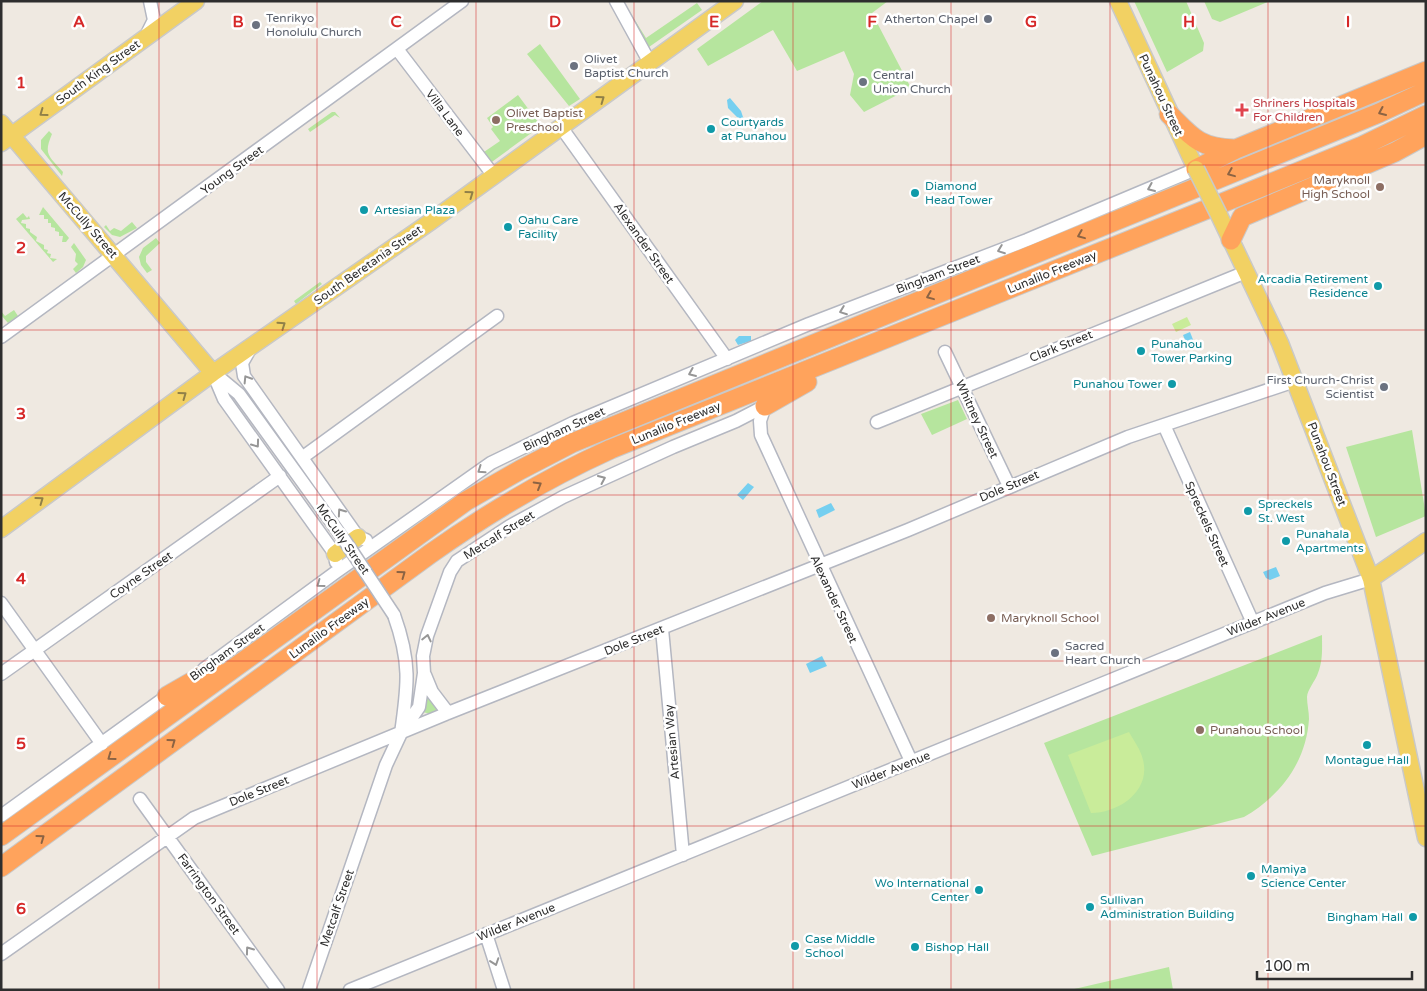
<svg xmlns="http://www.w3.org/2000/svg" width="1427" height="991" font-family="'Varela Round',sans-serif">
<rect width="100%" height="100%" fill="#efe9e1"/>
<path fill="#b6e59e" d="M623 1 646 38 697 3 702 10 649 47Z
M763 1H888L872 13 911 88 864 112 850 95 854 74 844 51 797 71 773 30 708 66 697 49Z
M1134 1H1186L1204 43 1203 51 1167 72Z
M1204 1H1270L1220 22 1212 19Z
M540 44 580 99 569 106 527 54Z
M518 95 541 126 489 164 481 154 500 141 491 129 493 127 487 118Z
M332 112H335L340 118 335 115 310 132 308 129Z
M49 131 52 134C43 155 49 156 63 172L62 176 41 149V140Z
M43 207 69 238 66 242H62L63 236H59V232L55 231V228L51 227V223H48V219H44V215H39Z
M23 213 27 218 29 216 30 219 22 220 21 223 26 224V228L30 229V232L37 237 36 241 44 245V249L48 250 47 253 51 254 50 258 57 259 53 262 16 219Z
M132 222 137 228 120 237 112 235 104 227 106 225 110 231 114 228 121 231Z
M156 238 160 243 146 256V262L152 270 147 273 141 265 139 257 143 248Z
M74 243 86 260 83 267 76 273 73 269 78 264 75 261 76 254 71 247Z
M320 282 322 284 296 304 294 301Z
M14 310 18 316 8 323 1 315V311L5 316Z
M958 400 967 419 932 435 921 414Z
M1412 430 1426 516 1376 537 1346 447Z
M1322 635C1322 648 1323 661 1318 673 1316 680 1307 690 1307 697 1307 704 1309 712 1309 719 1306 763 1280 796 1244 817L1092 856 1044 743Z
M426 689 440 709 432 714 422 712Z
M1169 967 1173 990H1070Z"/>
<path fill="#c9ec9a" d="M1187 317 1191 325 1176 332 1172 324Z
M1129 732C1134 741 1141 750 1143 760 1151 791 1119 813 1091 813L1068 755Z"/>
<path fill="#75cff0" d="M730 98 741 111 744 120 742 122 728 108 727 100Z
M1190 332 1196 347 1189 350 1183 335Z
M739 336H751V341L738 345 735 340Z
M748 483 754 487 743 500 737 495Z
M831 503 835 510 819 518 816 510Z
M1276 567 1280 576 1270 580 1266 578 1263 572Z
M822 656 827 666 810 673 806 664Z"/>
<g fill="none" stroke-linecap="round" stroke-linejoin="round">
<g stroke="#b4b7c1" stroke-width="15">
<path id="minor" d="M616 1 650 63
M146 36 154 20 150 1
M397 49 494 176
M561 127 727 359
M1 337 462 1
M250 349 242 363 244 376 358 537 366 540
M945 352 1009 486
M213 373 224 399 335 554 336 562
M215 374 239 394 343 538
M765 406 760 421 761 435 911 761
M877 422 1246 272
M1164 425 1253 623
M303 457 497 316
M1 603 102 744
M394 615C411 662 408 685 401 733
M662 629 683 855
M204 669 336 572 491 463 573 423 809 324 1027 240 1196 169
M1 674 280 476
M425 675 432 692 448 713
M140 799 278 990
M1 816 174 691
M486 934 504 990
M1 954 194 818 448 713 908 530 1128 437 1295 381
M309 990 386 765 401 733 419 707 424 673 423 656 427 636 450 572 457 561 510 526 563 497 673 447 736 421 765 406
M350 990 1325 593 1371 579"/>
</g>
<g stroke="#c9c9c9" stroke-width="19">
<path id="major" d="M1118 1 1196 169
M1 123 213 373
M1 143 196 1
M1219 215 1280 343 1371 579 1426 838
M1 529 213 373 430 222 735 1
M335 554 358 537
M1371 579 1426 541"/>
</g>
<g stroke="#c9c9c9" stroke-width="21">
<path id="highway" d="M1169 114C1192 137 1199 148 1234 149
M1196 169 1236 149 1426 71
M1231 240 1242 217 1395 152 1426 135
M765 406 807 382
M167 696 214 669
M1 836 466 501 520 470 572 443 1379 113 1426 91
M1 867 430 554C488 513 547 478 611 449L1205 210 1362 146 1426 115"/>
</g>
<use href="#minor" stroke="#fff" stroke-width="12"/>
<use href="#major" stroke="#f2d163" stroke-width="16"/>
<use href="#highway" stroke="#ffa35c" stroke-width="19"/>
<g stroke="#b4b7c1" stroke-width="15" stroke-linecap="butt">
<path id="minor-bridge" d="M343 538 394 615"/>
</g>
<g stroke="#c9c9c9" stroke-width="19" stroke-linecap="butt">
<path id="major-bridge" d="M1196 169 1219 215"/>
</g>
<use href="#minor-bridge" stroke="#fff" stroke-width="12"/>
<use href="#major-bridge" stroke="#f2d163" stroke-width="16"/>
</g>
<defs><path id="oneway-chevron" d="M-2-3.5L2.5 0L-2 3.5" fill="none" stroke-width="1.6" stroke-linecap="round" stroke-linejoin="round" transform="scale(1.25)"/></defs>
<g stroke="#908048">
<use href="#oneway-chevron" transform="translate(601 99) rotate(-36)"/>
<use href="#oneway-chevron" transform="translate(43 113) rotate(144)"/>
<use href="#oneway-chevron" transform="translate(470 194) rotate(-36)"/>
<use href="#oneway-chevron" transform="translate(282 325) rotate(-35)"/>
<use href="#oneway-chevron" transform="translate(183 395) rotate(-36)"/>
<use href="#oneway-chevron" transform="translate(40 500) rotate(-36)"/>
</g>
<g stroke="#8c6343">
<use href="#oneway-chevron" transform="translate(1382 112) rotate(156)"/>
<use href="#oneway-chevron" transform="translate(1231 173) rotate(158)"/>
<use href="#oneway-chevron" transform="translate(1081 235) rotate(158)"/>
<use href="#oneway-chevron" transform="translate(930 296) rotate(158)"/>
<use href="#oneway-chevron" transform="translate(538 485) rotate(-30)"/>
<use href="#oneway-chevron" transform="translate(402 574) rotate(-36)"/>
<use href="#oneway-chevron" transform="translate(172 742) rotate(-36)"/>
<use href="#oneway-chevron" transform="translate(111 757) rotate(144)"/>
<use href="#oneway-chevron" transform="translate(41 838) rotate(-36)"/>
</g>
<g stroke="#969696">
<use href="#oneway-chevron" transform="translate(1151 188) rotate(157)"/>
<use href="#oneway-chevron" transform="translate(1001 250) rotate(159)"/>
<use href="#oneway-chevron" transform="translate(843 311) rotate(159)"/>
<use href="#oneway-chevron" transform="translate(692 373) rotate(157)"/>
<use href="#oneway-chevron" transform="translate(247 379) rotate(-122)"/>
<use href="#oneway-chevron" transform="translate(256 444) rotate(54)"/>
<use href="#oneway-chevron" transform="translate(481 470) rotate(145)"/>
<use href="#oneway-chevron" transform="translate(602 479) rotate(-24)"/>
<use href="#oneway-chevron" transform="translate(341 512) rotate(-125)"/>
<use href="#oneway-chevron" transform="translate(320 584) rotate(144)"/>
<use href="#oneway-chevron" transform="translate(427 638) rotate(-77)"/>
<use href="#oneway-chevron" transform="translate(249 950) rotate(-126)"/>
<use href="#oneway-chevron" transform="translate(495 962) rotate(71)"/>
</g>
<path fill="none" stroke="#d62828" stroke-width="1" stroke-opacity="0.55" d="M159 1V990M317 1V990M476 1V990M634 1V990M793 1V990M951 1V990M1110 1V990M1268 1V990M1 165H1426M1 330H1426M1 495H1426M1 661H1426M1 826H1426"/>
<g fill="#6b7280" stroke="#fff" stroke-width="2">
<circle cx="988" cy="19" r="5"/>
<circle cx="256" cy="25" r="5"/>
<circle cx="574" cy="66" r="5"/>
<circle cx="863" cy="82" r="5"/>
<circle cx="1384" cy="387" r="5"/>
<circle cx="1055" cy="653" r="5"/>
</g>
<path fill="#e0444e" stroke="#fff" stroke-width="2" d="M1239.5 102.5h5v5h5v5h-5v5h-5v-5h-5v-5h5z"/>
<g fill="#8d6e63" stroke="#fff" stroke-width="2">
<circle cx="496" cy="120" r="5"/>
<circle cx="1380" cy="187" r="5"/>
<circle cx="991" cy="618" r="5"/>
<circle cx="1200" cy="730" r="5"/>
</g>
<g fill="#0f9aa8" stroke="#fff" stroke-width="2">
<circle cx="711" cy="129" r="5"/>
<circle cx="915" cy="193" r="5"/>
<circle cx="364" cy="210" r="5"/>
<circle cx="508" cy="227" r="5"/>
<circle cx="1378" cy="286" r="5"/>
<circle cx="1141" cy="351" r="5"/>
<circle cx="1172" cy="384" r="5"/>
<circle cx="1248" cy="511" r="5"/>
<circle cx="1286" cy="541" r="5"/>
<circle cx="1367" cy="745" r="5"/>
<circle cx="1251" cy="876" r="5"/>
<circle cx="979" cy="890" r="5"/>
<circle cx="1090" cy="907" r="5"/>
<circle cx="1413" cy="917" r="5"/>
<circle cx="795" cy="946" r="5"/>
<circle cx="915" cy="947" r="5"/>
</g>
<g text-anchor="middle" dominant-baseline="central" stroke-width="5" stroke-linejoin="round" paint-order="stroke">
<g font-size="12" fill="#5b616d" stroke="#fff" text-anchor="start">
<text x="266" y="18">Tenrikyo<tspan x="266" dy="14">Honolulu Church</tspan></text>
<text x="978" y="19" text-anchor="end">Atherton Chapel</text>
<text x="584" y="59">Olivet<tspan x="584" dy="14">Baptist Church</tspan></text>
<text x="873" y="75">Central<tspan x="873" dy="14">Union Church</tspan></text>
<text x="1374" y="380" text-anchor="end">First Church-Christ<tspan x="1374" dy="14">Scientist</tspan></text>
<text x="1065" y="646">Sacred<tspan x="1065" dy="14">Heart Church</tspan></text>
</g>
<g font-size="12" fill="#2e2e2e" stroke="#fff">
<text transform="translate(98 72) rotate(-36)">South King Street</text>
<text transform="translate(1161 95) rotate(65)">Punahou Street</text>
<text transform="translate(445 113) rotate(53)">Villa Lane</text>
<text transform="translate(232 170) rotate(-36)">Young Street</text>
<text transform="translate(88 225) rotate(49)">McCully Street</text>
<text transform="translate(644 243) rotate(55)">Alexander Street</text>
<text transform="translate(368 265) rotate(-35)">South Beretania Street</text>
<text transform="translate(1052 272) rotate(-22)">Lunalilo Freeway</text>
<text transform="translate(938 274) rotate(-21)">Bingham Street</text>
<text transform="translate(1061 346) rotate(-22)">Clark Street</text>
<text transform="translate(977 419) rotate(65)">Whitney Street</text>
<text transform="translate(676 423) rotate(-22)">Lunalilo Freeway</text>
<text transform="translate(564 429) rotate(-25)">Bingham Street</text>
<text transform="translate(1327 464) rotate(69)">Punahou Street</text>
<text transform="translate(1009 486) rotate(-23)">Dole Street</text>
<text transform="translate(1207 524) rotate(66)">Spreckels Street</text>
<text transform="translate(499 535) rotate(-32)">Metcalf Street</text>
<text transform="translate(343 539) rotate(55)">McCully Street</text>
<text transform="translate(141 575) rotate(-35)">Coyne Street</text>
<text transform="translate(834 599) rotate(65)">Alexander Street</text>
<text transform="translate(1266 617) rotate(-22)">Wilder Avenue</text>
<text transform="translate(329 628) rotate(-36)">Lunalilo Freeway</text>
<text transform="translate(634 640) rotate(-22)">Dole Street</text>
<text transform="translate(227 652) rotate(-36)">Bingham Street</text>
<text transform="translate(672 742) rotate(-95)">Artesian Way</text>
<text transform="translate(891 770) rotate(-22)">Wilder Avenue</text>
<text transform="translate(259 791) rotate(-22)">Dole Street</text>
<text transform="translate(209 894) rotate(54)">Farrington Street</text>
<text transform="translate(337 908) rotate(-71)">Metcalf Street</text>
<text transform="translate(516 922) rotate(-22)">Wilder Avenue</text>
</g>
<g font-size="12" fill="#be3a42" stroke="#fff" text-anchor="start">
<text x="1253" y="103">Shriners Hospitals<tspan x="1253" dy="14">For Children</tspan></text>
</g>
<g font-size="12" fill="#785e54" stroke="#fff" text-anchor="start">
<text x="506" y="113">Olivet Baptist<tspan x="506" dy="14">Preschool</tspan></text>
<text x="1370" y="180" text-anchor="end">Maryknoll<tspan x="1370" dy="14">High School</tspan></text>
<text x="1001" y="618">Maryknoll School</text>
<text x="1210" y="730">Punahou School</text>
</g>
<g font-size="12" fill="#0d838f" stroke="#fff" text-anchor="start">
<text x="721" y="122">Courtyards<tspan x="721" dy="14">at Punahou</tspan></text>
<text x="925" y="186">Diamond<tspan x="925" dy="14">Head Tower</tspan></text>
<text x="374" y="210">Artesian Plaza</text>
<text x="518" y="220">Oahu Care<tspan x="518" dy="14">Facility</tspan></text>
<text x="1368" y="279" text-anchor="end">Arcadia Retirement<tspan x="1368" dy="14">Residence</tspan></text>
<text x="1151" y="344">Punahou<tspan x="1151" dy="14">Tower Parking</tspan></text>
<text x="1162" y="384" text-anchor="end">Punahou Tower</text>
<text x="1258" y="504">Spreckels<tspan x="1258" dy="14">St. West</tspan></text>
<text x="1296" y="534">Punahala<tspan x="1296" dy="14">Apartments</tspan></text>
<text x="1367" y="760" text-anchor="middle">Montague Hall</text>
<text x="1261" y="869">Mamiya<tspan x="1261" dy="14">Science Center</tspan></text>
<text x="969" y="883" text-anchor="end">Wo International<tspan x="969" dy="14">Center</tspan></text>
<text x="1100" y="900">Sullivan<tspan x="1100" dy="14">Administration Building</tspan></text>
<text x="1403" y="917" text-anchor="end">Bingham Hall</text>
<text x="805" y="939">Case Middle<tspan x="805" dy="14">School</tspan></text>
<text x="925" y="947">Bishop Hall</text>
</g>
</g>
<g font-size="16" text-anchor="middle" font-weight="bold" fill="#d62828" stroke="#fff" stroke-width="5" stroke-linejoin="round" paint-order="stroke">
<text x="79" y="27">A</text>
<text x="238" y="27">B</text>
<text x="396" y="27">C</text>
<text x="555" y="27">D</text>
<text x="714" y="27">E</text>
<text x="872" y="27">F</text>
<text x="1031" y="27">G</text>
<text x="1189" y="27">H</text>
<text x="1348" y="27">I</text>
<text x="21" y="88">1</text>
<text x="21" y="253">2</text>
<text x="21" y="419">3</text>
<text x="21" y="584">4</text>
<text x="21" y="749">5</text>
<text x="21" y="914">6</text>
</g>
<rect width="1427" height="991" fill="none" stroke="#2e2e2e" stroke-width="5"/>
<path d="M1257 971v8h155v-8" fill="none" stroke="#2e2e2e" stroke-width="2.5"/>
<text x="1264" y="971" font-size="15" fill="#2e2e2e" stroke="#ffffff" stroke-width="4" paint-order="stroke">100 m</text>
</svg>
